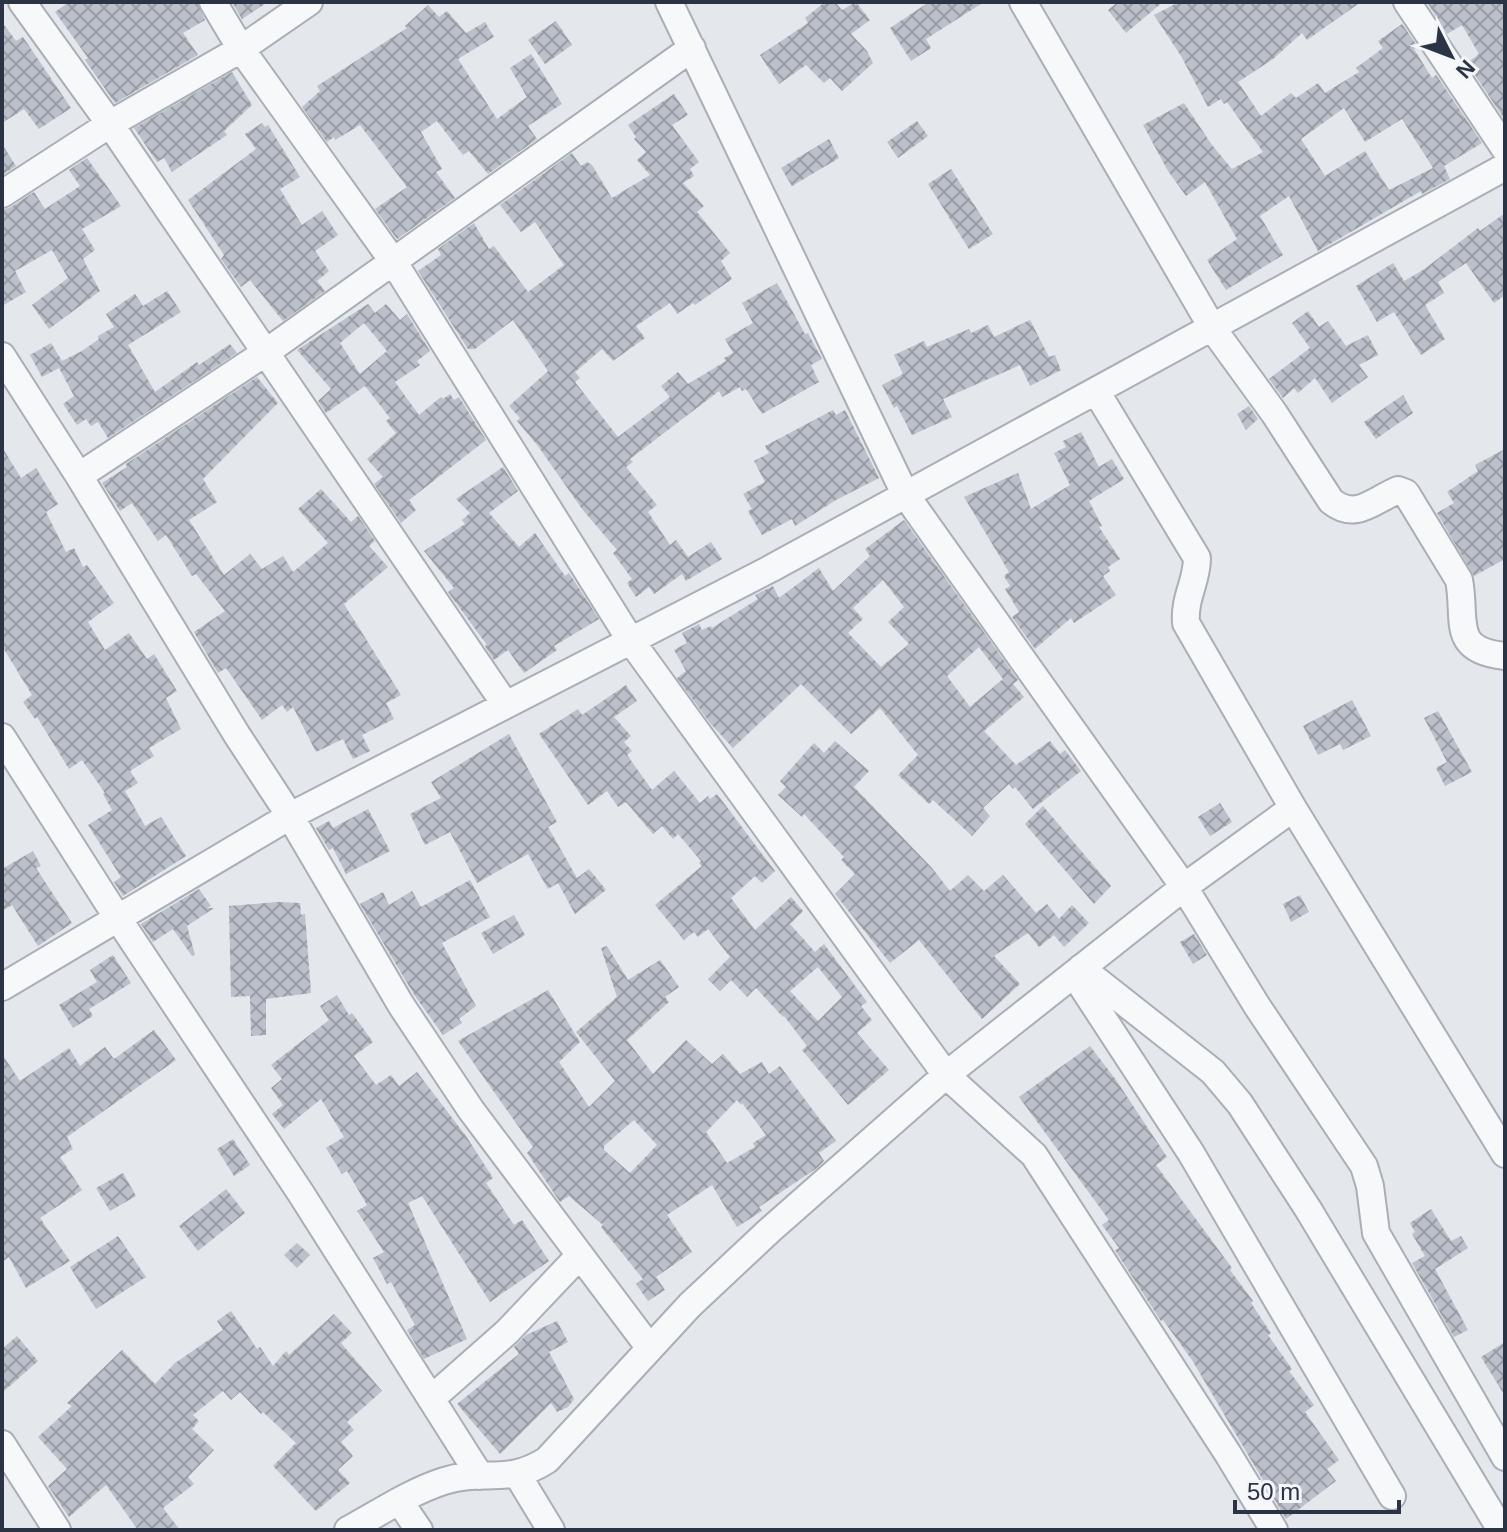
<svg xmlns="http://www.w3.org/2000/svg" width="1507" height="1532" font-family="Arial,sans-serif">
<defs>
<pattern id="building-cross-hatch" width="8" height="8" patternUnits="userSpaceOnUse" patternTransform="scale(2)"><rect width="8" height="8" fill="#bbc0ca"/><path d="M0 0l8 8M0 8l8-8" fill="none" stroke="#989da6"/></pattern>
</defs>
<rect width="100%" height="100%" fill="#e4e7ec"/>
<path fill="url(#building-cross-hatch)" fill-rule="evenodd" d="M69 2H197L205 20 183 33 198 55 115 103 85 60 88 58 55 12Z
M232 2H268L242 19Z
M825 2H835L842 10 856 2 870 20 851 34 867 51 873 63 842 91 830 78 824 83 806 65 779 84 760 55 808 23 805 18Z
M929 2H984L926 39 931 48 911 61 890 28Z
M1118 2H1163L1126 33 1108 10Z
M1179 2H1361L1307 40 1302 33 1273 59 1238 82 1261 116 1291 93 1296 98 1318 83 1325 93 1359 72 1356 68 1383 48 1378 41 1402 24 1418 47 1414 49 1432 78 1436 75 1441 82 1482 143 1444 166 1450 179 1422 194 1421 191 1318 251 1289 196 1260 216 1283 255 1226 290 1207 260 1237 239 1205 182 1186 196 1168 171 1143 125 1184 103 1212 145 1232 169 1263 152 1227 102 1224 104 1221 99 1208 107 1181 56 1154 15ZM1344 108 1365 142 1402 119 1433 168 1389 190 1365 151 1325 176 1301 139Z
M1427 2H1505V120L1467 63 1479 54 1462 25 1447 34Z
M428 5 439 17 447 11 466 33 485 22 494 37 458 59 497 119 527 97 510 68 531 54 562 104 528 126 537 139 488 174 469 151 463 155 437 121 421 132 442 169 436 172 455 198 397 239 375 209 407 187 360 125 335 140 334 137 327 142 302 107 320 91 317 86 407 28 405 26Z
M556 21 572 45 545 64 528 40Z
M2 22 16 41 23 37 71 108 39 129 24 109 2 123Z
M232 72 252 105 224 131 227 135 172 172 164 158 157 162 134 128Z
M674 94 688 115 672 125 699 162 690 169 694 176 683 183 704 206 697 212 730 253 721 261 732 279 695 305 693 303 677 314 670 303 636 326 645 338 613 361 602 349 575 372 580 378 575 382 618 437 670 397 661 386 678 372 688 384 726 361 724 358 733 353 725 339 753 323 742 303 777 283 805 334 808 333 822 359 811 365 819 382 762 414 746 389 742 391 740 387 722 397 719 391 630 459 633 462 626 467 657 505 648 512 670 545 676 540 688 557 711 542 722 559 686 581 682 574 654 594 649 587 636 597 627 583 632 579 613 553 617 550 582 509 538 446 517 421 520 418 509 406 548 371 513 320 475 349H468L418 271 441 255 438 249 474 223 489 249 494 246 528 292 564 265 535 222 521 232 500 205 572 153 581 166 587 162 592 165 612 198 650 175 637 160 646 152 634 139 636 137 628 125Z
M917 121 928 136 898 158 887 142Z
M262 123 265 127 268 125 300 177 280 189 302 225 322 211 338 235 315 251 329 271 317 281 325 291 283 321 250 280 241 287 221 259 224 255 188 200 256 149 245 134Z
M829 139 839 158 792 186 781 168Z
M2 144 16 166 2 175Z
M87 158 121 206 82 229 95 250 83 259 100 291 49 329 32 305 68 278 52 250 15 271 26 292 2 306V210L11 207 34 192 45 209 80 186 69 170Z
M951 169 993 234 969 249 928 184Z
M1505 213V295L1494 303 1466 263 1438 282 1444 293 1425 305 1445 339 1421 355 1394 312 1377 322 1356 286 1393 263 1404 281 1423 270 1478 228 1480 231Z
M167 291 181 312 128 345 155 392 197 362 199 365 230 344 237 353 108 438 98 422 91 426 86 419 77 425 63 404 74 396 59 368 42 377 30 355 51 343 62 361 82 351 99 339 98 336 114 327 106 314 135 294 143 306Z
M368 304 375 313 386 304 400 320 407 314 430 351 417 361 420 365 395 382 419 415 441 397 443 399 450 394 454 400 459 397 486 440 409 500 416 510 401 523 374 484 383 477 367 459 396 433 386 421 390 418 365 386 326 413 318 401 331 389 297 350ZM364 323 387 351 360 374 340 343Z
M1308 311 1319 327 1328 321 1346 346 1368 335 1378 355 1359 365 1368 377 1332 403 1315 378 1298 393 1294 388 1283 398 1269 379 1310 348 1292 323Z
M1030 320 1049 357 1055 355 1061 370 1030 386 1020 365 943 399 952 417 912 435 897 406 894 408 882 385 903 374 894 355 924 341 927 347 969 329 971 333 988 325 994 337Z
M257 377 278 403 203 479 217 502 189 520 224 575 250 554 262 569 283 556 293 572 328 543 298 509 321 489 351 522 358 516 375 541 369 546 388 567 344 604 401 695 386 703 394 719 362 735 370 751 353 759 343 739 316 752 293 707 287 712 282 705 262 720 226 668 218 673 194 632 225 611 196 574 192 576 166 535 158 541 132 503 120 511 102 483 127 467 126 464Z
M1403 395 1413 413 1376 439 1364 422Z
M1249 406 1258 419 1246 430 1237 414Z
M833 410 836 415 845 410 879 478 836 500 795 526 792 519 762 535 748 511 752 509 743 494 765 482 754 461 769 453 765 446Z
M1081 432 1099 467 1112 459 1124 479 1089 501 1102 526 1099 527 1120 559 1108 567 1110 571 1103 576 1116 595 1074 623 1071 618 1035 649 1012 617 1019 612 1005 589 1010 586 1004 576 1009 572 964 497 1018 473 1031 509 1070 485 1054 453 1066 447 1063 441Z
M2 447 21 478 36 468 58 504 46 512 66 552 74 548 83 567 87 565 114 603 88 622 105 650 129 633 147 659 154 654 177 691 166 698 181 729 149 748 154 756 130 771 138 783 125 791 145 826 161 817 186 856 123 896 114 882 121 877 88 825 112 810 103 794 105 793 82 760 69 769 37 717 35 719 23 702 32 695 2 646Z
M1505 449V559L1474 576 1437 513 1454 503 1447 492 1478 471 1475 465Z
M503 467 518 491 489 513 519 547 535 533 565 576 569 573 599 619 554 646 557 650 524 673 508 650 494 660 485 646 487 645 448 592 454 588 424 551 465 524 462 520 470 513 456 499Z
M904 520 1018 680 1013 684 1024 697 984 731 1016 765 1050 741 1060 754 1065 750 1081 771 1033 809 1015 787 1013 789 1009 784 983 808 990 816 972 836 933 800 929 804 898 775 918 755 880 708 851 734 801 684 733 748 710 723 677 678 686 671 674 650 687 643 682 633 699 624 702 630 711 626 712 628 758 599 755 595 773 586 779 598 819 568 833 591 870 556 865 549ZM883 580 904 607 888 622 909 644 881 667 848 633 863 619 853 608ZM979 647 1003 679 970 707 947 676Z
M626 685 637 701 614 717 631 736 624 742 632 751 627 755 652 790 674 771 700 803 708 796 710 799 717 794 775 871 762 883 755 876 731 898 755 930 791 897 803 911 790 924 815 952 824 944 867 1002 861 1006 872 1020 857 1033 889 1070 848 1105 802 1050 807 1046 784 1016 783 1017 756 988 747 997 731 980 720 991 708 979 730 957 708 929 698 937 694 932 684 940 655 905 702 866 699 863 701 861 678 834 673 839 662 826 653 834 626 802 618 807 607 791 588 805 539 734 578 709 582 715ZM818 967 842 997 818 1021 790 991Z
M1352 700 1371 736 1343 750 1340 744 1318 755 1303 726Z
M1438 711 1472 772 1445 786 1436 768 1447 762 1424 718Z
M509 734 557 822 548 827 577 878 589 869 606 890 575 914 558 883 548 889 528 854 477 883 450 832 425 845 410 814 441 798 431 782Z
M835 741 869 771 854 787 932 868 950 891 968 875 984 891 1003 875 1036 913 1047 904 1059 919 1072 905 1089 923 1064 947 1054 935 1039 947 1028 933 994 956 1020 984 982 1019 919 940 890 963 835 894 855 874 841 860 844 857 804 814 802 817 778 795 786 787 780 781 814 743 824 753Z
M1220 803 1232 822 1210 836 1198 817Z
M1043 806 1111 886 1094 904 1025 824Z
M368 809 390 851 346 874 333 848 329 850 316 828 329 821 333 828Z
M33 851 41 866 36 868 72 923 38 946 12 905 2 911V869Z
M470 880 490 917 442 943 476 1006 459 1019 462 1023 443 1035 415 996 360 904 383 892 389 905 412 891 421 907Z
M199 889 211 906 207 908H214L187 926 195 955 192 956 173 929 153 942 141 924Z
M1300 895 1309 912 1291 922 1283 904Z
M277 902 300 903 301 915 305 914 311 993 266 999V1035L251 1036 250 996 231 997 229 906Z
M514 915 525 935 493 954 481 933Z
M1194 934 1207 955 1193 964 1180 942Z
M607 946 628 980 660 960 679 987 665 997 669 1002 627 1040 653 1074 686 1040 712 1064 723 1054 740 1074 762 1062 769 1074 780 1066 836 1141 819 1153 824 1161 817 1168 759 1207 762 1211 737 1227 712 1185 667 1215 692 1252 656 1277 665 1290 648 1301 636 1284 643 1279 601 1227 603 1225 569 1196 560 1202 556 1196 527 1153 533 1147 458 1041 548 990 580 1042 559 1062 589 1107 615 1081 576 1032 617 997 601 948ZM737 1100 741 1105 742 1103 766 1135 753 1143 755 1147 727 1163 706 1132ZM634 1120 657 1145 630 1173 604 1150V1146Z
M113 955 131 983 89 1009 93 1016 73 1028 59 1005 97 982 90 970Z
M337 995 349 1015 352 1013 373 1042 354 1056 376 1085 391 1075 399 1086 417 1072 466 1136 493 1178 486 1183 514 1225 522 1220 549 1261 490 1302 422 1196 408 1203 467 1339 424 1359 407 1330 415 1325 391 1282 387 1284 373 1258 384 1252 357 1211 367 1205 347 1171 342 1174 326 1148 344 1137 321 1099 284 1129 272 1114 283 1105 271 1088 282 1079 271 1065 329 1020 320 1006Z
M154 1030 176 1060 67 1137 73 1149 60 1157 82 1190 40 1218 70 1261 26 1288 9 1257 2 1262V1054L20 1081 69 1048 80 1066 105 1047 114 1059Z
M1090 1046 1116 1080 1167 1157 1156 1165 1232 1268 1230 1270 1253 1301 1251 1303 1271 1333 1268 1335 1292 1369 1289 1371 1314 1405 1305 1412 1339 1460 1327 1469 1336 1481 1286 1519 1192 1360 1163 1320 1161 1321 1115 1250 1119 1248 1102 1225 1109 1220 1019 1097Z
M233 1139 250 1165 234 1176 217 1149Z
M123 1173 136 1196 110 1211 96 1188Z
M226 1189 245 1213 198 1251 179 1226Z
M1431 1209 1451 1241 1461 1236 1468 1248 1435 1269 1468 1330 1454 1337 1412 1263 1425 1256 1412 1234 1415 1232 1410 1223Z
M118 1236 146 1277 96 1309 70 1267Z
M297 1243 310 1255 297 1268 284 1255Z
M231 1311 257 1349 260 1347 273 1366 286 1351 289 1355 334 1314 352 1333 341 1343 382 1391 347 1422 354 1430 341 1442 353 1456 338 1470 350 1483 316 1511 273 1466 296 1443 263 1412 261 1414 240 1392 231 1400 223 1391 193 1415 199 1421 192 1429 214 1450 188 1477 194 1484 163 1508 180 1530H138L106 1485 69 1517 48 1486 67 1469 38 1437 72 1406 67 1403 122 1350 155 1384 175 1363 223 1330 217 1321Z
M557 1321 568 1342 549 1352 574 1399 568 1407 557 1412 551 1403 500 1454 457 1404 519 1354 514 1347 526 1335Z
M17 1336 38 1361 2 1393V1349Z
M1505 1342V1396L1481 1357Z"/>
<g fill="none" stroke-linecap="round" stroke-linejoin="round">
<g stroke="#a9aeb7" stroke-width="30">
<path id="minor" d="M22 2 110 124 505 704
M213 2 241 49 393 261 631 641 946 1075 1034 1155 1228 1454 1274 1530
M669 2 905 494 1184 887 1257 1006 1364 1166 1370 1186 1376 1233 1505 1457
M1023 2 1213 329 1274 413 1331 501C1356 521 1372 501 1398 490L1406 493 1459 580C1467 620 1449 650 1505 656
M1407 2 1505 149
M2 194 110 124 241 49 309 2
M2 356 79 476 237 735 290 816 401 1005 471 1110 649 1347
M1096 391 1197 558C1197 582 1184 597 1186 623L1293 808 1505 1154
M79 476 265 353 692 48
M2 737 117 917 300 1192 480 1476
M1081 968 1213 1072 1240 1104 1308 1209 1501 1530
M1074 974 1191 1153 1392 1496
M2 987 290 816 770 569 1505 167
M431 1399 507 1332 580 1255
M2 1444 57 1530
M517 1474 551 1530
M400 1502 419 1530
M348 1530C379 1513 410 1492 444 1481 484 1468 507 1486 547 1460L690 1305 770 1230 946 1075 1184 887 1293 808"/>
</g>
<use href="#minor" stroke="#f7f8fa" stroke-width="26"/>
</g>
<rect width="1507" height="1532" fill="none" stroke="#2b3445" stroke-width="8"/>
<g transform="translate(1451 56) rotate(132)" stroke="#f4f6f9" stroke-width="6" paint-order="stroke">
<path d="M0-6L14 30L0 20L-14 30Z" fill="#2b3445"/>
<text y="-12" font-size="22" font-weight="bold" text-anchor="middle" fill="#2b3445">N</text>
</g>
<path d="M1235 1500v12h164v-12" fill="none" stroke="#2b3445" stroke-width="4"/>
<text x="1247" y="1500" font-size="24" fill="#2b3445" stroke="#f4f6f9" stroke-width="6" paint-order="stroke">50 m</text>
</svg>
